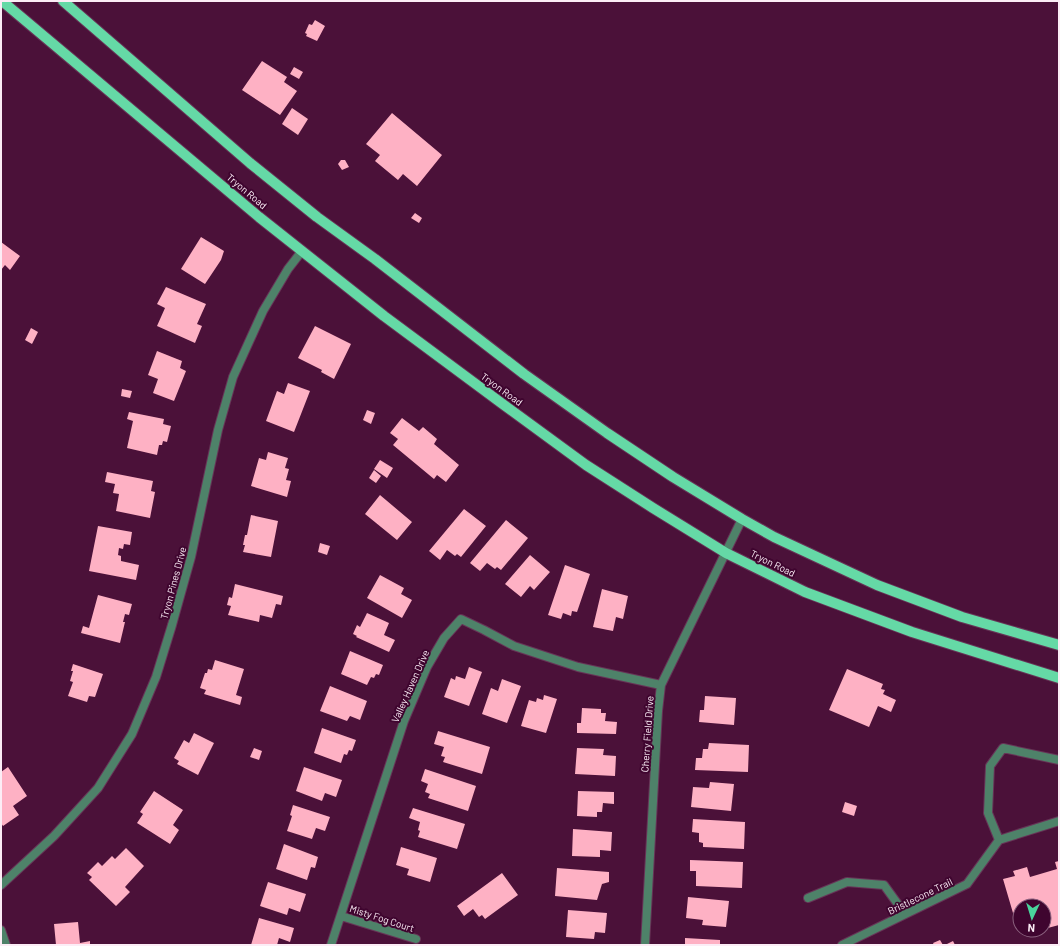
<svg xmlns="http://www.w3.org/2000/svg" width="1060" height="946" font-family="Barlow,sans-serif">
<rect width="100%" height="100%" fill="#4b1139"/>
<path fill="#feb1c4" d="M315 20 325 26 317 41 306 36 307 34 305 33 309 24 312 25Z
M262 61 287 77 284 82 297 91 280 115 242 90Z
M294 67 303 72 299 79 290 74Z
M292 108 308 119 298 135 282 124Z
M392 113 442 155 417 186 403 174 398 180 375 161 380 155 366 144Z
M341 160H345L349 167 342 170 338 164Z
M415 213 422 218 419 223 411 218Z
M201 237 224 251 221 260 205 284 181 269Z
M1 242 20 256 10 270 5 265 1 270Z
M166 287 206 304 197 324 202 326 195 343 157 326 165 308 157 304Z
M315 326 351 344 334 379 321 372 322 370 298 358Z
M31 328 38 332 32 344 25 340Z
M157 351 182 361 180 368 186 371 174 401 153 393 158 379 148 375Z
M288 383 310 391 294 432 266 421 277 391 284 394Z
M122 389 132 391 130 398 121 396Z
M367 410 375 413 371 424 363 420Z
M129 412 164 419 163 424 171 426 167 442 163 441 162 445H159L157 455 127 448 133 421 127 419Z
M402 418 419 431 423 427 437 439 434 444 459 465 446 482 437 475 434 479 393 445 398 439 390 433Z
M268 452 288 458 285 468 289 469 286 480 291 481 287 497 251 486 259 458 266 460Z
M380 460 393 468 387 478 374 469Z
M374 470 381 476 376 483 369 478Z
M107 472 153 481 151 491 155 492 150 518 116 511 119 494 113 493 115 484 105 482Z
M380 495 412 522 397 540 365 514Z
M464 509 486 526 461 557 457 554 455 556 447 550 440 560 429 551Z
M251 515 278 521 271 557 243 552 245 545H243L245 535H247Z
M506 520 528 538 501 570 497 567 495 569 487 563 480 571 470 563Z
M98 526 132 532 130 545 124 544 123 549 119 548 118 555 121 556V561L139 565 136 580 89 571Z
M320 543 330 546 327 555 318 552Z
M530 555 550 572 534 590 530 586 521 597 505 584Z
M565 565 590 574 577 612 572 611 571 616 563 613 561 619 548 615Z
M380 575 404 588 401 594 412 600 402 618 367 598Z
M235 584 283 596 281 605 276 604 272 618 260 615 259 622 228 615 231 606 227 605 229 597 232 598Z
M602 589 628 596 623 619 616 617 613 631 593 627Z
M98 595 132 604 129 615 125 614 123 622H125L120 643 81 633 83 626 89 628Z
M367 613 389 623 384 635 395 640 389 652 356 637 357 636 353 634 357 625 360 627Z
M350 651 383 665 379 675 376 674 374 678 371 677 367 685 341 674Z
M215 660 244 669 236 695 242 697 240 705 204 694 206 690 200 688 205 673H207L208 669 212 670Z
M73 664 103 674 95 697 89 696 87 702 68 696 73 682 70 681 73 671H71Z
M469 667 482 672 469 706 444 697 451 678 455 680 456 676 465 679Z
M847 669 883 684 881 689 885 690 883 694 896 700 891 712 878 706 869 727 829 710Z
M502 679 521 686 507 723 482 714 491 688 498 691Z
M330 686 367 701 360 720 350 716 347 721 320 711Z
M544 695 557 699 546 733 521 726 529 700 536 702 537 698 543 700Z
M705 696 736 698 734 725 699 722 700 710H704Z
M582 708 601 709V713H606L605 721 617 722 616 734 577 733V723H581Z
M322 728 356 740 352 751 349 750 347 755 344 754 341 763 314 753Z
M438 731 490 747 482 774 443 762 445 757 441 756 444 747 434 744Z
M194 733 214 743 198 775 177 764 179 761 174 758 184 740 189 743Z
M709 743 749 745 748 772 695 770 696 758H702L703 749H708Z
M254 748 262 751 259 760 250 757Z
M577 748 604 749 603 755 616 756 615 776 575 774Z
M8 767 27 796 13 806 19 815 3 826 1 823V772Z
M304 767 342 780 336 797 325 793 322 801 296 791Z
M425 769 476 786 468 811 428 798 430 794 425 792 428 784 421 781Z
M710 782 734 784 731 811 691 807 693 787 709 788Z
M154 791 183 810 173 825 179 830 170 844 137 823 143 814 140 812Z
M578 791 614 792V804L603 803 602 812H597V817L577 816Z
M845 802 857 806 854 816 842 812Z
M293 805 330 817 325 831 316 828 312 839 287 831 292 816 290 815Z
M413 808 465 824 457 849 418 837 420 831 418 830 420 822 409 818Z
M693 819 745 822 744 849 703 847V843L699 842V833L692 832Z
M573 829 612 832 611 851 600 850V857L572 856Z
M284 844 318 857 315 868 311 867 307 880 276 869Z
M401 847 437 858 430 882 407 875 409 869 396 865Z
M126 848 144 866 125 887 130 892 116 906 89 880 92 877 87 873 98 862 102 866 112 856 115 859Z
M690 860 743 862 742 888 696 886V871H690Z
M1059 861V925L1044 929V906H1020V911L1013 913 1003 879 1015 876 1013 871 1027 867 1030 877 1057 869 1055 862Z
M557 868 609 872V882L602 884 597 900 555 896Z
M502 873 518 895 485 919 482 915 479 917 473 909 464 916 457 906Z
M268 882 306 894 300 912 289 908 287 915 260 906Z
M688 897 729 901 726 927 702 925 703 920 686 918Z
M568 910 607 913 605 933 595 932 594 939 566 937Z
M259 918 294 928 290 942 279 938 277 945H251Z
M78 922 80 943 90 941V945H56L54 924Z
M1024 930H1038L1025 934Z
M685 938 720 940V945H685Z
M940 940 943 945H934L933 943Z
M953 941 955 945H945Z"/>
<g fill="none" stroke-linecap="round" stroke-linejoin="round">
<g stroke="#673457" stroke-width="10">
<path id="service" d="M999 840 988 813 990 766 1003 748 1059 760
M808 898 847 882 884 885 905 914
M842 945 967 884 999 840 1059 821"/>
</g>
<g stroke="#673457" stroke-width="10">
<path id="minor" d="M1 885 54 836 98 788 132 734 156 677 172 625 191 557 218 430 233 377 263 311 288 269 302 251
M341 916 416 939
M1 930 6 945
M331 945 404 721 427 667 444 638 461 619 484 630 514 646 578 667 661 685
M645 945 658 711 661 685 742 519"/>
</g>
<g stroke="#673457" stroke-width="12">
<path id="primary" d="M2 1 259 217 384 316 504 405 586 465 653 508 726 553 805 592 912 632 1059 678
M63 1 250 163 317 217 375 259 524 374 607 433 673 477 742 519 774 537 877 585 962 617 1059 645"/>
</g>
<use href="#service" stroke="#4e8269" stroke-width="8"/>
<use href="#minor" stroke="#4e8269" stroke-width="8"/>
<use href="#primary" stroke="#65d9a6" stroke-width="10"/>
</g>
<g text-anchor="middle" dominant-baseline="central" stroke-width="4" stroke-linejoin="round" paint-order="stroke">
<g font-size="10" fill="#fcedf6" stroke="#3f052f">
<text transform="translate(247 191) rotate(40)">Tryon Road</text>
<text transform="translate(502 389) rotate(36)">Tryon Road</text>
<text transform="translate(773 563) rotate(26)">Tryon Road</text>
<text transform="translate(173 583) rotate(-75)">Tryon Pines Drive</text>
<text transform="translate(410 686) rotate(-66)">Valley Haven Drive</text>
<text transform="translate(647 734) rotate(-86)">Cherry Field Drive</text>
<text transform="translate(920 896) rotate(-26)">Bristlecone Trail</text>
<text transform="translate(382 918) rotate(18)">Misty Fog Court</text>
</g>
</g>
<rect width="1060" height="946" fill="none" stroke="#fcedf6" stroke-width="4"/>
<g transform="translate(1032 918) rotate(184)"><circle r="19" fill="#3f052f" stroke="#8b627f"/>
<path d="M0-3L7 15L0 10L-7 15Z" fill="#4ad49c"/>
<text y="-6" font-size="11" font-weight="bold" text-anchor="middle" fill="#fcedf6">N</text>
</g>
</svg>
